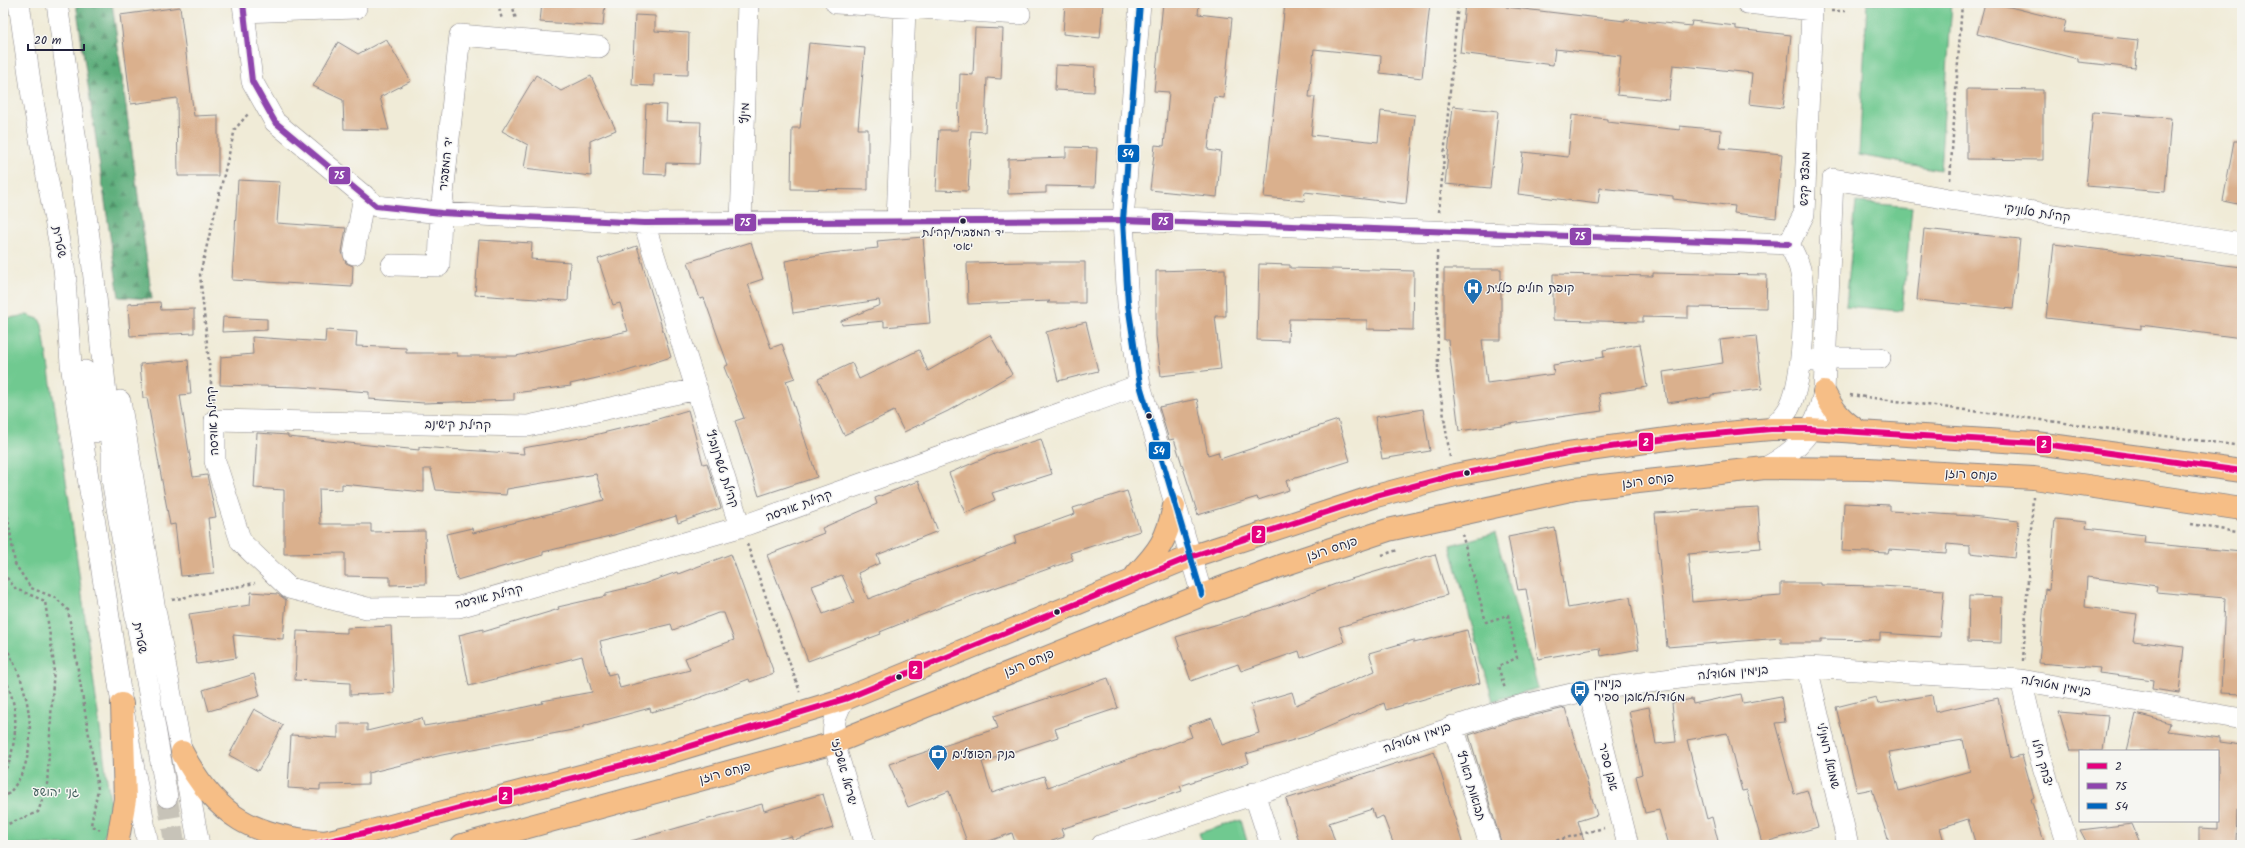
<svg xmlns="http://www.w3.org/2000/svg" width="2245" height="848" font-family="Kalam,'Playpen Sans Hebrew',sans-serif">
<defs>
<pattern id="forest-firs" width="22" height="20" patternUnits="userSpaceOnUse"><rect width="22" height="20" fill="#5bad7a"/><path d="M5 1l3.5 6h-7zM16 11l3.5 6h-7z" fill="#4b8c65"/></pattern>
</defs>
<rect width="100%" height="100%" fill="#f6f6f2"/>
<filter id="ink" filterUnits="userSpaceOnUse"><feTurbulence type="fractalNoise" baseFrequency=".025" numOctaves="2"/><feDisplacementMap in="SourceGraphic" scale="8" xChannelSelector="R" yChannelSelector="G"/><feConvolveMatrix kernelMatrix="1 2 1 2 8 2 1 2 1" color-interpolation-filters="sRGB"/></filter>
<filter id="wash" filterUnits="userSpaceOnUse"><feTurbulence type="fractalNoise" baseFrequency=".012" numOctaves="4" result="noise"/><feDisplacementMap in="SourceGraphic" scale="16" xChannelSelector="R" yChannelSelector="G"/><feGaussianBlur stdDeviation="0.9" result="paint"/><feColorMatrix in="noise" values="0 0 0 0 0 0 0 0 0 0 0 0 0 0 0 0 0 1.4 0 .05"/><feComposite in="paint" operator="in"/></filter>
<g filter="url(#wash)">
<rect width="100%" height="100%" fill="#f0ebd7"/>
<path fill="url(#forest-firs)" stroke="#3e685a" d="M76 3H112L152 299 119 297Z"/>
<path fill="#6fc990" stroke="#487666" d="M1867 3H1952L1940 170 1859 155Z
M1856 202 1912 207 1902 311 1846 306Z
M27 315 39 319 42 325 69 500 110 802C110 819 109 832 98 845H3V727L6 721 3 706V319Z
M1495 533 1538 688 1493 701 1450 545Z
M1241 820 1248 845H1203L1199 833Z"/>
<g id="blocks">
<path fill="#dab08d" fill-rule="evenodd" d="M542 3H605L603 26 540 22Z
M1065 3H1103L1100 38 1063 34Z
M1163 3H1199L1198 14 1232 18 1224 98 1214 97 1208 150 1221 152 1217 197 1150 190 1155 145 1164 146 1169 92 1154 91Z
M1285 3H1430L1422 78 1380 73 1381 56 1314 49 1309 97H1315L1311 135 1378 142 1381 111 1415 115 1406 204 1305 192 1304 201 1264 197Z
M1465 3H1506V7L1625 21V19L1691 26 1692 21 1736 26V29L1791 35 1783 108 1749 104 1752 73 1673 65 1669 100 1617 95 1621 56 1555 49 1553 65 1460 53Z
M1985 3H1994L2066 21 2063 32 2138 40 2135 68 2078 62V59L1977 34Z
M180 7 194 116 218 115V176H178L177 98 131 104 120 15Z
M635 15 655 16V31L689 33 688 75 654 74V86L632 85Z
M975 28 1003 29 1001 79 987 78 985 132 971 131 968 191 936 190 939 130H958L960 74 973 75Z
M386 39 411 81 380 97 389 130 344 129 343 100 313 86 338 42 358 54Z
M809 43 865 48 858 129H868V190L791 189 792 128H800Z
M1056 65 1095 67 1094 92 1055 90Z
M536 75 561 91 591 76 616 130 590 141 591 176 524 168 528 145 502 131Z
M1967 89 2043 90V160L1967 159Z
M646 104 667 105 666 121 701 122 699 164 666 163 665 175 643 174Z
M1453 106 1498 111 1490 188 1445 184Z
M2093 112 2171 118 2165 192 2086 186Z
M1572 115 1607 119V122L1680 130V126L1721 130 1720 148 1782 154 1776 218 1734 213 1735 206 1673 199V196L1600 188 1598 204 1518 194 1523 152 1568 157Z
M2234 141H2242V205L2223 201Z
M1066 147 1097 148 1095 187 1046 186V193L1008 194V159L1066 157Z
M238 180 280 182 277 223 346 228 342 252 346 263 353 266 352 287 232 280Z
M1924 229 2020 239 2013 309 1917 300Z
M923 237 930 323 884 327V321L842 325 841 321 880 305 879 300 793 313 785 261 830 253 878 248 877 241Z
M479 240 532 243 531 259 570 262 568 301 475 295Z
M751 242 763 279 748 284 771 348 782 344 795 378 786 381 817 477 759 496 735 421 744 418 724 367 728 365 704 298 700 299 688 262Z
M2054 244 2242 267V338L2141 325V329L2046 318Z
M637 246 671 357 624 372 570 384 571 386 514 393V400L424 403 369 399V392L299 387 220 385 221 357 253 354 252 337 325 342 326 330 357 332 356 346 406 348V353H457V356H516L628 331 620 303 613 305 598 259Z
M1028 262H1085V303H1047L1050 301 968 304 967 263Z
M1259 264 1290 265V268L1414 271 1413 330 1367 329V320L1289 319 1288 341 1257 340Z
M1225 269 1226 316H1215L1221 369 1161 376 1156 336V271Z
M1444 269H1501V340H1482L1487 383 1554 374 1553 365 1604 357 1603 350 1640 344 1647 387 1599 394 1602 411 1459 431 1448 340H1444Z
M1653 273 1767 275 1766 308 1688 307V318L1643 317V322L1553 320V274L1653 276Z
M160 302 161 310 194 309V333L130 336 128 304Z
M223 317 267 319V330L222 332Z
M1086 322 1098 371 1058 381 1046 332Z
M990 335 1012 374 948 411 904 432 894 411 844 435 818 379 852 363 859 379 919 350 928 371Z
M1756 336 1762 389 1711 395V397L1667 403 1663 372 1723 363 1720 340Z
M188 360 191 394 180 395 193 477 207 475 216 517 208 518 214 573 181 576 175 524 170 525 147 398H143L140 364Z
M1197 399 1208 455 1218 452 1220 459 1338 420 1350 461 1286 481 1289 490 1258 500 1257 497 1198 515 1174 439 1169 440 1159 407Z
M1423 409 1430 451 1382 459 1375 417Z
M688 410 703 464 707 463 721 508 678 523 676 516 614 535 543 552V555L457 580 446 534 472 528 473 533 604 500 596 474 507 489 506 495 436 490 431 469H424V492L342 484V490L319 489 320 524H371V532L425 531 426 584 390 585V577L345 576V553L284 554V490L254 488 257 433 288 435V437L419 450V447L524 454 523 448 586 437 648 422Z
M1041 439 1052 474 992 493 995 500 965 513 949 473 997 453Z
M918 481 938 531 877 555 880 563 858 573 868 599 1016 543 1014 536 1075 514 1073 508 1127 491 1140 531 1070 553 1073 560 944 606 880 632 881 634 808 661 767 555 824 533 822 528 877 504 875 498ZM842 575 854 602 823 614 812 586Z
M1844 503 1890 505V511L1971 516 2019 521 2015 558 1970 553V546L1947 544 1946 553 1889 549 1888 553 1842 551Z
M1758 507 1761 548 1688 554 1692 602 1781 595V583H1821V585L1881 586 1944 590 1940 637 1880 633V640L1821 639V643H1781V638L1667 647 1655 513Z
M2055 519 2087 522 2086 528 2145 535 2144 543 2242 552V694L2221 693 2225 598 2156 592 2157 586 2087 577 2085 607 2137 614 2133 641 2184 647 2179 693 2152 689 2153 680 2099 673 2100 668 2039 663 2045 589 2049 590Z
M1555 528 1568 608 1630 597 1639 649 1601 656 1600 648 1538 659 1526 589 1518 590 1508 537Z
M731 554 774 673 750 682 749 679 683 704 651 712 650 708 583 726V728L442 755 368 773V784L320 785V790L288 788 291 735 338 738V724H367V731L422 718 424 726 490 715 543 703 542 701 592 692 582 656 469 686 459 635 483 629V632L559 609 558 607 606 596V593L644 584 677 572 678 574ZM718 613H724L734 640 685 658 690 670 620 688 616 673 608 675 600 641 671 624 673 630Z
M1435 554 1447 595 1339 627 1344 642 1301 658 1299 651 1241 671 1238 664 1191 681 1176 637 1273 607 1341 582Z
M251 592 278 594 286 600 283 639 233 635 236 658 197 664 189 614 250 605Z
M1969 596 2002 597 2001 643 1968 642Z
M391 626 394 693 350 695V683L295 680 297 631 347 633V628Z
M1467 630 1480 683 1386 710 1384 703 1307 736 1246 754 1249 763 1180 786 1182 791 1061 829 1064 837 1040 845H1016L1012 833 978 845H968L949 791 908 807 889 764 998 728 994 716 1108 678 1118 708 1055 729 1058 737 982 762 992 793 1044 776 1048 787 1192 737 1188 726 1212 718 1222 745 1259 733 1251 704 1292 692 1296 705 1375 671 1369 653 1414 640V643Z
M254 674 260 696 209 711 203 690Z
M1741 694 1743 703 1781 696 1785 722 1775 723 1794 794 1807 790 1818 827 1762 843 1747 790 1742 791 1727 733 1687 740 1707 819 1712 817 1719 845H1669L1659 810 1645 813 1636 776 1642 774 1629 711 1649 707 1656 744 1676 742 1672 703 1692 699 1693 704Z
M1932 695 1935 712 1998 698 2011 758 2022 755 2034 797 2031 799 2045 845H1976L1968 819 1940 828 1945 845H1890L1872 789 1857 792 1836 707 1876 697 1878 704ZM1963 740 1970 771 1899 791 1889 752Z
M1565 708 1597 815 1578 821 1585 845H1502L1469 735 1514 720Z
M254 709 283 725 258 771 229 755Z
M2059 712 2108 716 2103 751H2071Z
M2136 714 2170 723 2168 731 2220 738V742L2242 745V811L2237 810 2236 845H2199V828L2218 829V751H2127Z
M1434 751 1463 845H1394L1383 816 1375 819 1372 809 1329 823 1336 845H1300L1286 799Z
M823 794 833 828 793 840 791 836 758 845H631V841L762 804 764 811Z
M2132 824 2141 845H2088L2080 830Z"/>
</g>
</g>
<g filter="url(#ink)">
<use href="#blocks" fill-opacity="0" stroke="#898689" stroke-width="1"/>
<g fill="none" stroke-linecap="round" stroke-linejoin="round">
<path stroke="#c7c3b8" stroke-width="21" stroke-dasharray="21 10" stroke-linecap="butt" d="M167 797 175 845"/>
<g stroke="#898689" stroke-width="22">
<path id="minor" d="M19 3 32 96 66 279
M57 3 92 259 112 452V479L167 797
M243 3 252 81 275 122 376 206 441 213 644 223 1123 220 1789 244
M836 3 1020 14
M1140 3 1123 220 1128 304 1140 385 1202 595
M1747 3 1812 10 1804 214 1789 244
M244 12 356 8
M897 222 905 8
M644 223 740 527
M741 223 748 3
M354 254 364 195
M392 265 439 266 441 213 460 35 599 47
M64 266 71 364 122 704 148 845
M1813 361 1825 358H1880
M85 371 98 432
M697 389 528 426 215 420V461L241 542 289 588 367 608 459 607 740 527 1140 385
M120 401 154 604 199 845
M1771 429C1778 422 1786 415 1790 406 1803 380 1807 298 1800 269 1798 261 1793 252 1789 244
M1765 468C1800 449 1816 431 1824 392L1833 179 1949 199 2242 244
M1807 667 1848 845
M2021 680 2038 751 2068 845
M1589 690 1628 845
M845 699C835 712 832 727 834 743L865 845
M1453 726 1490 845
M1254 793 1271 845
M1102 845 1511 708 1589 690 1695 676 1807 667 2021 680 2242 719"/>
</g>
<g stroke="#898689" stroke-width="24">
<path id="major" d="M1824 392C1834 412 1842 420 1861 433
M1136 575C1160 550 1167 539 1174 506
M182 752C216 817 254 837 325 842
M117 845 125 799 122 704
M312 845 364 833 664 754 845 699 1190 557 1376 496 1455 475 1568 453 1681 437 1771 429H1810L2036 443 2242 471
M462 845 834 743 1202 595 1280 566 1388 530 1575 489 1765 468 1868 469 2034 478 2242 509"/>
</g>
<path stroke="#898689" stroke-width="2.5" stroke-dasharray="3 3" stroke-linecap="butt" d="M498 3 502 20
M512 3 516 20
M1831 11H1846
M1950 180 1962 3
M1439 212 1458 3
M1437 251 1438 377 1450 457
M1850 395 2242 446
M213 402 200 274 235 129 248 114
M3 486 15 564 31 588 56 598 68 610 98 789 91 825 100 830
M2191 524 2242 533
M1462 534 1486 622 1508 615 1517 658 1498 666 1505 689
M747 544 800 692
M1382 555 1398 550
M3 573 16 589 45 601 54 665 47 786 38 812 3 826
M172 600 255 583
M3 641C10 656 19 671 23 686 34 724 35 771 3 799
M2023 661 2033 497
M3 673C15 700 18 718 13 746 11 757 10 764 3 772
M1539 845 1604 828"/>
<use href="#minor" stroke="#fff" stroke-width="21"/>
<use href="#major" stroke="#f6be86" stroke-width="22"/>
<g stroke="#f6f6f2" stroke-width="9">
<path id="bus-1" d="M312 845 364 833 664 754 845 699 1190 557 1376 496 1455 475 1568 453 1681 437 1771 429H1810L2036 443 2242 471"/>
</g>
<g stroke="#f6f6f2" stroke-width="9">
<path id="bus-2" d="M243 3 252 81 275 122 376 206 441 213 644 223 1123 220 1789 244"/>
</g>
<g stroke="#f6f6f2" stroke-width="9">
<path id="bus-3" d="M1140 3 1123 220 1128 304 1140 385 1202 595"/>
</g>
<use href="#bus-1" stroke="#e5007d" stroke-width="6"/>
<use href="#bus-2" stroke="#8e44ad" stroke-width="6"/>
<use href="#bus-3" stroke="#0065bd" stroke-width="6"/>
</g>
</g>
<defs>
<g id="hospital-pin" transform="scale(1)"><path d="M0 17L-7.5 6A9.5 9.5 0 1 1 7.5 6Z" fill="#1f6fb2" stroke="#f6f6f2"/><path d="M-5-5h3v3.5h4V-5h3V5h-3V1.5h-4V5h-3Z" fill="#fff"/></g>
<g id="bus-pin" transform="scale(1)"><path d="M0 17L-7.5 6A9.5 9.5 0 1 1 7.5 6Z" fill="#1f6fb2" stroke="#f6f6f2"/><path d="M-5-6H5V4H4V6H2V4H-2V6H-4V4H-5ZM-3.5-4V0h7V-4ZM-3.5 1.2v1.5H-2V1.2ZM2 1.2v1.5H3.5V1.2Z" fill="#fff"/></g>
<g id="bank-pin" transform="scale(1)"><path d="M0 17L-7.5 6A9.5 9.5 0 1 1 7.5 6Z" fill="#1f6fb2" stroke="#f6f6f2"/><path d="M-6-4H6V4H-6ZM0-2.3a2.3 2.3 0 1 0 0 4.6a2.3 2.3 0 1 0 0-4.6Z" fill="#fff"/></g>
</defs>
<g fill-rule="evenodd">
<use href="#hospital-pin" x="1473" y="288"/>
<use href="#bus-pin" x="1580" y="690"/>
<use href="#bank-pin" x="938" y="754"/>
</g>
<g fill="#22223b" stroke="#f6f6f2" stroke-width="1.5">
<circle cx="963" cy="221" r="3.5"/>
<circle cx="1149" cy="416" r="3.5"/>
<circle cx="1467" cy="473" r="3.5"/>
<circle cx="1057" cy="612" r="3.5"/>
<circle cx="899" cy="677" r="3.5"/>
</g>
<g text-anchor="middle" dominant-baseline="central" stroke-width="3" stroke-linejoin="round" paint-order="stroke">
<g font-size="11" fill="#22223b" stroke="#f6f6f2">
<text x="963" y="233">יד המעביר/קהילת<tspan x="963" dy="14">יאסי</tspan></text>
</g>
<g font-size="12" fill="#22223b" stroke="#f6f6f2">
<text transform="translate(745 113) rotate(-88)">מינץ</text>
<text transform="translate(446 164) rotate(-84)">יד המעביר</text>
<text transform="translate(1805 179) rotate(-88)">מבצע קדש</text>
<text transform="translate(2037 213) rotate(9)">קהילת סלוניקי</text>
<text transform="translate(59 242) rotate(79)">שטרית</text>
<text transform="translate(213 421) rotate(-93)">קהילת אודסה</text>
<text transform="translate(458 425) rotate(1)">קהילת קישינב</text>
<text transform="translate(722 469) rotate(72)">קהילת טשרנוביץ</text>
<text transform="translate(1971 475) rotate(3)">פנחס רוזן</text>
<text transform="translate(1648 481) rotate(-7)">פנחס רוזן</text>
<text transform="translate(799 506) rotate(-20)">קהילת אודסה</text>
<text transform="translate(1332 549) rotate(-18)">פנחס רוזן</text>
<text transform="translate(489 597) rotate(-14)">קהילת אודסה</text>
<text transform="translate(140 638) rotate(80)">שטרית</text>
<text transform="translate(1029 663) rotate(-22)">פנחס רוזן</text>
<text transform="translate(1733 673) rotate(-5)">בנימין מטודלה</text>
<text transform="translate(2056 686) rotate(10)">בנימין מטודלה</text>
<text transform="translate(1417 738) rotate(-19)">בנימין מטודלה</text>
<text transform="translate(1828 756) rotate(77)">שמואל רומנילי</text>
<text transform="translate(2042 763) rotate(74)">יצחק חילו</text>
<text transform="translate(1608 767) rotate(76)">אבן ספיר</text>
<text transform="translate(844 772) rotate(75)">ישראל אשכנזי</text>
<text transform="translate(725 773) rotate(-15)">פנחס רוזן</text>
<text transform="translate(1471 786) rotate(73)">תבואות הארץ</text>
</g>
<g font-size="12" fill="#22223b" stroke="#f6f6f2" text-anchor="start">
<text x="1487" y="288">קופת חולים כללית</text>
<text x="1594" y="683">בנימין<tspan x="1594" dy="14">מטודלה/אבן ספיר</tspan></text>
<text x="952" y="754">בנק הפועלים</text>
</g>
<g font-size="12" fill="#3d5c59" stroke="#f6f6f2">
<text x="56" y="792">גני יהושע</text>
</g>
</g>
<g stroke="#f6f6f2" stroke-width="1.5">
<rect x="1117" y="144" width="23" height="19" rx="4" fill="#0065bd"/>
<rect x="328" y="166" width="23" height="19" rx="4" fill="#8e44ad"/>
<rect x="1151" y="212" width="23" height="19" rx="4" fill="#8e44ad"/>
<rect x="734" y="213" width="23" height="19" rx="4" fill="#8e44ad"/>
<rect x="1569" y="227" width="23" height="19" rx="4" fill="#8e44ad"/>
<rect x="1638" y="432" width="16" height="20" rx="4" fill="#e5007d"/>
<rect x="2036" y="435" width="16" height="19" rx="4" fill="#e5007d"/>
<rect x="1148" y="441" width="23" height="19" rx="4" fill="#0065bd"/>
<rect x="1251" y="525" width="15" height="19" rx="4" fill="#e5007d"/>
<rect x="908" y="660" width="15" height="20" rx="4" fill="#e5007d"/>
<rect x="498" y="786" width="15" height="19" rx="4" fill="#e5007d"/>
</g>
<g font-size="11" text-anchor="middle" font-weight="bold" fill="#fff">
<text x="1128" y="157">54</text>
<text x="339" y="179">75</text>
<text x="1163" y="225">75</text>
<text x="745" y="226">75</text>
<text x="1580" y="240">75</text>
<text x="1646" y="446">2</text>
<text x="2044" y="448">2</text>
<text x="1159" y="454">54</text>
<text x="1259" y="538">2</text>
<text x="915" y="674">2</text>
<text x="505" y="800">2</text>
</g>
<rect width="2245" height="848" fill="none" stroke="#f6f6f2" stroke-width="16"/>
<rect x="2079" y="750" width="140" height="72" fill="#f6f6f2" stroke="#a1a1a9"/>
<rect x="2087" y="763" width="20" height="6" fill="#e5007d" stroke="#a1a1a9"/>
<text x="2115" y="770" font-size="12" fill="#22223b">2</text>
<rect x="2087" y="783" width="20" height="6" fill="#8e44ad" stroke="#a1a1a9"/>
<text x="2115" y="790" font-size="12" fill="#22223b">75</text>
<rect x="2087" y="803" width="20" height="6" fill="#0065bd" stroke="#a1a1a9"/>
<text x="2115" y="810" font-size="12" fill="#22223b">54</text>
<path d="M28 44v6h56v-6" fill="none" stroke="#22223b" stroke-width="2"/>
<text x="34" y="44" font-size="12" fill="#22223b" stroke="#f6f6f2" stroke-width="3" paint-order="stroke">20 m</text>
</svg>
